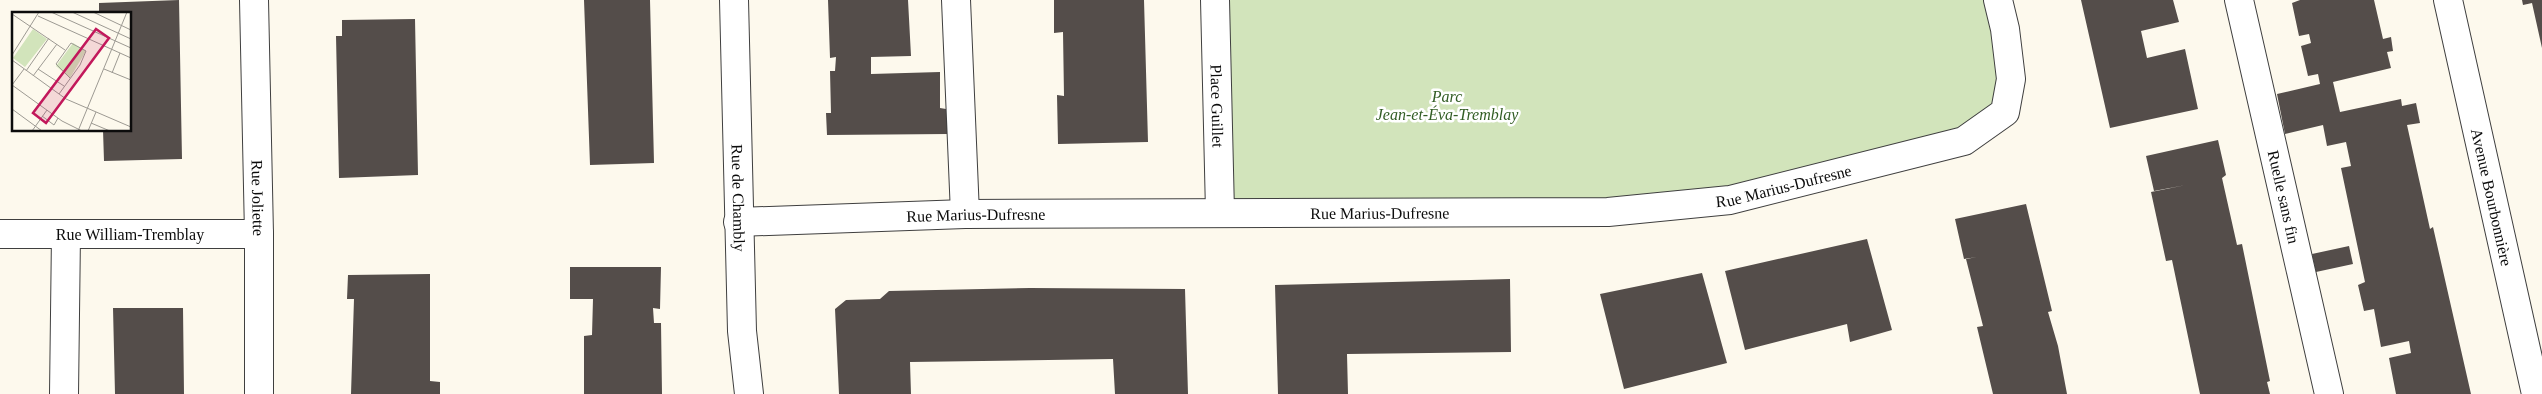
<svg xmlns="http://www.w3.org/2000/svg" width="2542" height="394" font-family="Georgia,serif">
<rect width="100%" height="100%" fill="#fdf9ed"/>
<path fill="#d2e4bb" d="M1215 0H1998L2005 112 1964 141 1730 200 1220 212Z"/>
<path fill="#544d4a" d="M179 0 182 159 104 161 103 130H130V14H99V3Z
M584 0H650L654 163 590 165Z
M828 0H908L911 56 871 57V74L940 72V108L946 109 948 134 827 135 826 113H831L830 71H835L836 57 830 58Z
M1054 0H1144L1148 142 1058 144 1057 95 1064 96 1063 32 1054 33Z
M2081 0H2173L2179 22 2141 31 2147 58 2185 49 2198 109 2110 128Z
M2300 0H2374L2383 39 2391 37 2393 51 2387 52 2391 68 2333 82 2340 112 2401 99 2402 106 2416 103 2420 123 2407 125 2430 229 2433 227 2471 394H2396L2389 358 2411 353 2409 341 2381 347 2374 309 2364 311 2358 285 2365 282 2341 168 2351 166 2346 142 2327 146 2323 125 2285 134 2277 94 2320 84 2318 74 2308 76 2301 46 2311 43 2309 34 2299 36 2292 3Z
M2522 0H2542V48L2532 3 2523 5Z
M415 19 418 175 339 178 336 36H342V20Z
M2218 140 2226 175 2222 178 2237 245 2242 244 2270 381 2267 382 2270 394H2200L2172 260 2166 261 2151 192 2186 185 2154 191 2146 156Z
M2026 204 2052 311 2048 312 2058 346 2067 394H1993L1977 327 1983 326 1966 259 1977 257 1964 259 1955 219Z
M1867 239 1892 330 1850 342 1847 324 1745 350 1725 271Z
M2349 246 2353 264 2316 272 2312 254Z
M570 267H661L660 309 653 308 654 323H661L662 394H584V336L592 335 593 299H570Z
M1702 273 1727 363 1624 389 1600 294Z
M430 274V381L440 382V394H351L354 299H347L348 275Z
M1510 279 1511 352 1347 354 1348 394H1278L1275 285Z
M1030 288 1185 289 1188 394H1115L1113 359 910 362 911 394H839L835 309 846 300 880 299 889 291Z
M113 308H183L184 394H115Z"/>
<g fill="none" stroke-linecap="round" stroke-linejoin="round">
<g stroke="#3f3f3f" stroke-width="30">
<g id="minor">
<path id="s1" d="M254 0 259 234V394"/>
<path id="s2" d="M734 0 742 331 749 394"/>
<path d="M956 0 965 214"/>
<path id="s3" d="M1215 0 1220 212"/>
<path id="s4" d="M2239 0 2329 394"/>
<path id="s5" d="M2448 0 2536 394"/>
<path id="s6" d="M738 222 965 214 1608 212 1730 200 1964 141 2005 112 2011 79 2005 29 1998 0"/>
<path id="s7" d="M0 234H259"/>
<path d="M64 394 66 234"/>
</g>
</g>
<use href="#minor" stroke="#fff" stroke-width="28"/>
</g>
<g text-anchor="middle" dominant-baseline="central" stroke-width="5" stroke-linejoin="round" paint-order="stroke">
<g font-size="16" font-style="italic" fill="#325d24" stroke="#fff">
<text x="1447" y="96">Parc<tspan x="1447" dy="18">Jean-et-Éva-Tremblay</tspan></text>
</g>
<g font-size="16" fill="#0c0c0c" stroke="#fff">
<text stroke="none"><textPath href="#s3" startOffset="106">Place Guillet</textPath></text>
<text stroke="none"><textPath href="#s6" startOffset="1048">Rue Marius-Dufresne</textPath></text>
<text stroke="none"><textPath href="#s1" startOffset="198">Rue Joliette</textPath></text>
<text stroke="none"><textPath href="#s2" startOffset="198">Rue de Chambly</textPath></text>
<text stroke="none"><textPath href="#s4" startOffset="202">Ruelle sans fin</textPath></text>
<text stroke="none"><textPath href="#s5" startOffset="202">Avenue Bourbonnière</textPath></text>
<text stroke="none"><textPath href="#s6" startOffset="642">Rue Marius-Dufresne</textPath></text>
<text stroke="none"><textPath href="#s6" startOffset="238">Rue Marius-Dufresne</textPath></text>
<text stroke="none"><textPath href="#s7" startOffset="130">Rue William-Tremblay</textPath></text>
</g>
</g>
<g transform="translate(12 12)">
<rect width="119" height="119" fill="#fdf9ed"/>
<path d="M21 17 35 27 13 55 1 46ZM61 31 74 39 58 66 44 54Z" fill="#d2e4bb"/>
<path fill="none" stroke="#9d9a93" stroke-width="1" d="M39 0 119 36M60 0 119 27M81 0 119 18M0 2 53 38M26 4 119 46M0 43 27 0M0 48 54 87 119 115M26 57 52 74M92 57 119 68M14 59 37 26M100 61 108 41M21 64 45 32M0 73 50 109 70 119M0 73 12 57M47 82 68 53 74 39 59 31 44 52 58 66M0 97 30 119M30 104 42 113 46 106M79 111 98 119M20 119 35 98M66 119 115 0M76 119 84 100"/>
<path fill="#c2185b" fill-opacity="0.15" stroke="#c2185b" stroke-width="2.5" d="M84 17 97 26 34 111 21 101Z"/>
<rect width="119" height="119" fill="none" stroke="#0c0c0c" stroke-width="2.5"/>
</g>
</svg>
